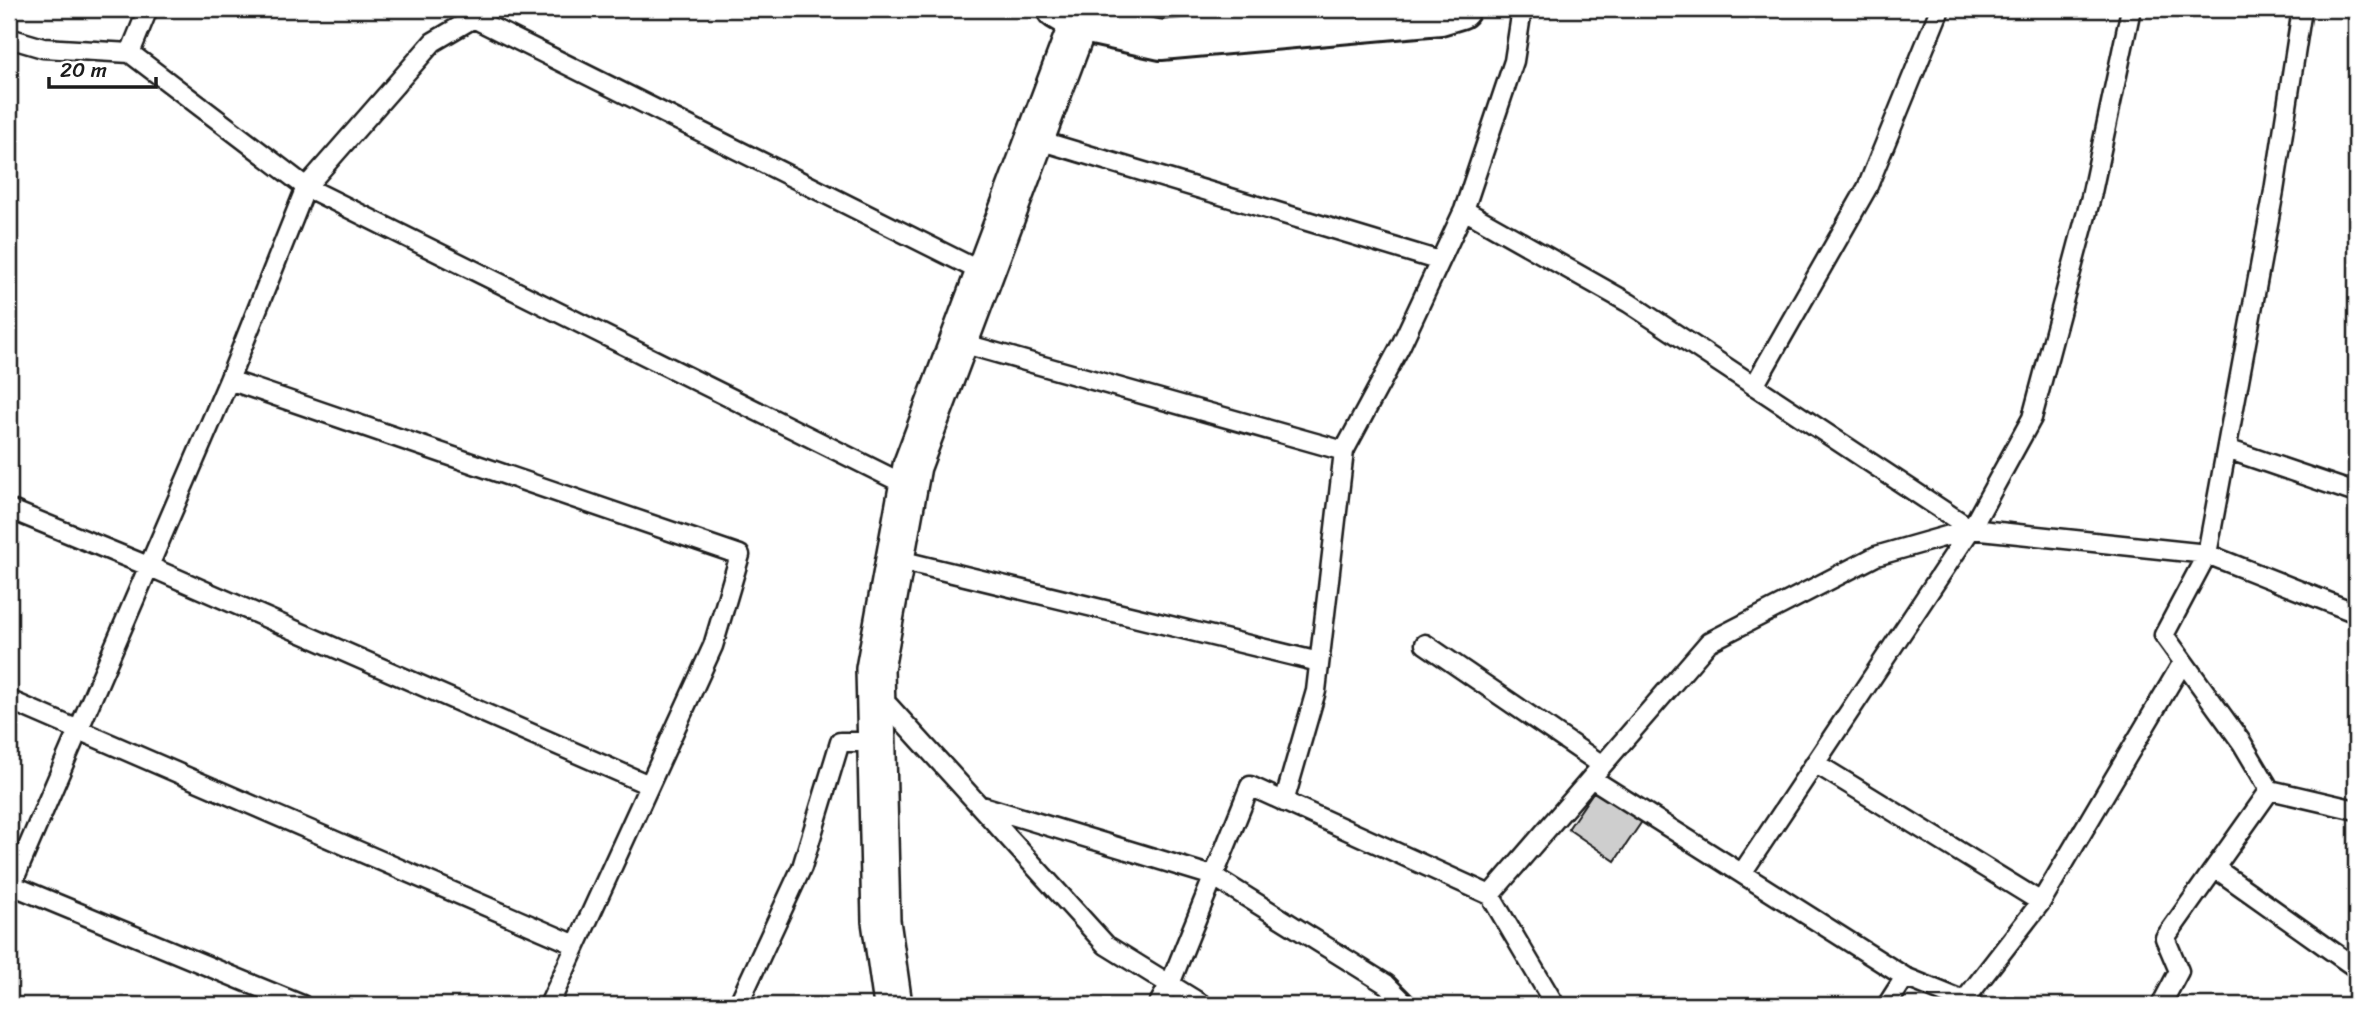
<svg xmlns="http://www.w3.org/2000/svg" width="2365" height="1014" font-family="Sriracha,sans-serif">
<rect width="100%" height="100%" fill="#fff"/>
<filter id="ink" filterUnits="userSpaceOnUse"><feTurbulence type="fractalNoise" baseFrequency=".0143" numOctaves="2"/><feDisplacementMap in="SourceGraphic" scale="14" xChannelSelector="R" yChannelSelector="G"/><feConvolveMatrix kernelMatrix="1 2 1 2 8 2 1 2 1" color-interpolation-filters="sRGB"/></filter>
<g filter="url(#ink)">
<path fill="#cecece" stroke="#1c1c1c" stroke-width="2" d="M1596 788 1643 820 1615 861 1568 829Z"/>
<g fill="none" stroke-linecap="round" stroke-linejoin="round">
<g stroke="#1c1c1c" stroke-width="23">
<path id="lane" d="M473 18 984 273
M9 38 43 48 130 53 148 9
M130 53 306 187 908 486
M1035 139 1440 261
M1464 210 1629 303 1971 529
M958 342 1344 451
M229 380 740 555 713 646 549 1005
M1754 386 1867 188 1940 9
M2227 449 2356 493
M9 509 148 566 649 785
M895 559 1319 662
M1425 644 1602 765
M9 700 576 945
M876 703 889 706 1106 945 1203 1005
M1815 763 2041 902
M1591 778 1905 977 1887 1005
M2270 790 2356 810
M1284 802 1316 691 1344 451 1401 345 1464 210 1514 61 1522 9
M979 805 1213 876 1386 984 1407 1005
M2215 868 2356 968
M1742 873 1971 529 2032 418 2091 197 2131 9
M9 884 302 1005
M9 891 229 380 306 187 433 42 489 9
M1490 895 1709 642 1876 556 1971 529 2207 554 2356 613
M1905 977 1964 1001 2041 902 2183 662
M738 1005 802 867 840 742H877
M1158 1005 1170 984 1250 786 1490 895 1555 1005
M2161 1005 2179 971 2165 938 2270 790 2242 743 2164 635 2207 554 2274 191 2302 9"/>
</g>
<g stroke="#1c1c1c" stroke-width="42">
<path id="street" d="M893 1005 881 921 875 669 912 466 1079 22"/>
</g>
<g stroke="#1c1c1c" stroke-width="44">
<path id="secondary" d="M1057 9 1079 22 1161 40 1440 15 1460 9"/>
</g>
<use href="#lane" stroke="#fff" stroke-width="18"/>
<use href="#street" stroke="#fff" stroke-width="37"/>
<use href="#secondary" stroke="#fff" stroke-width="38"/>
</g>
</g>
<rect width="2365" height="1014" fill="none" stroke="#fff" stroke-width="35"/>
<rect x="18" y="18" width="2330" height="979" fill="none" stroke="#1c1c1c" stroke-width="2.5" filter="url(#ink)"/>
<path d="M49 77v10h107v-10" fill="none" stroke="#1c1c1c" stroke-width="3.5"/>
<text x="60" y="77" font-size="21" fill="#1c1c1c" stroke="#ffffff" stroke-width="5" paint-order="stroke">20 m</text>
</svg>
